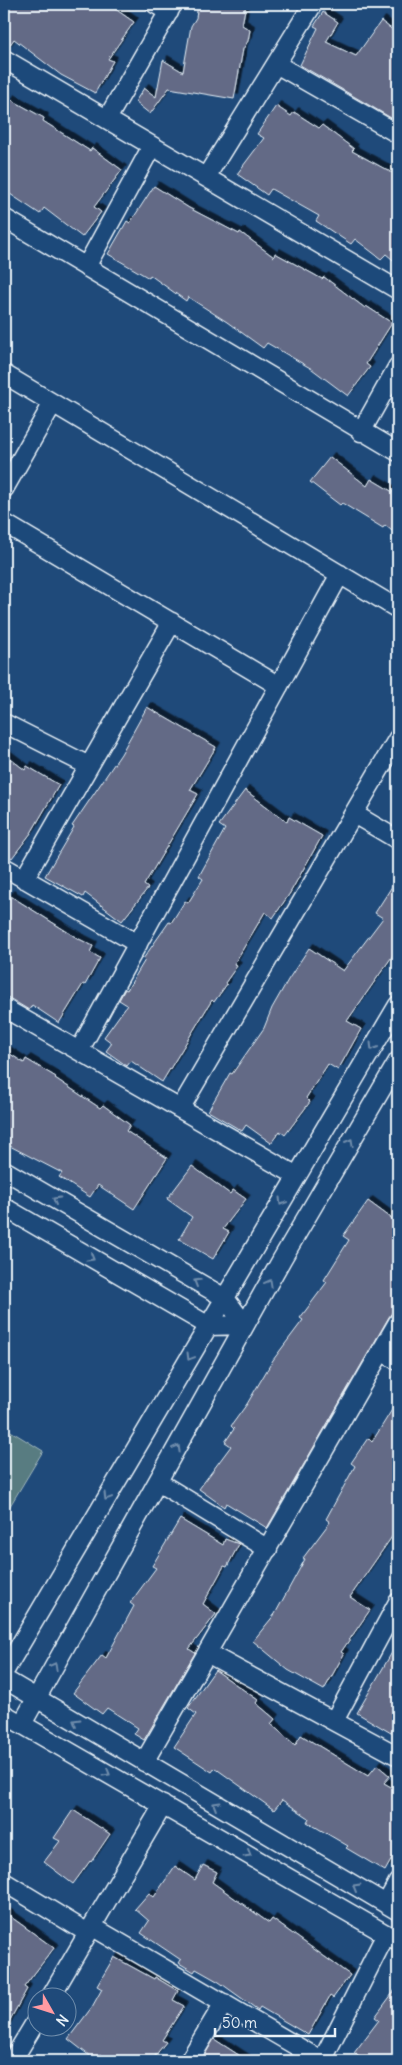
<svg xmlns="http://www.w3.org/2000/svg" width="402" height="2065" font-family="Delius,sans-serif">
<defs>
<filter id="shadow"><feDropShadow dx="4.5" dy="-4.5" stdDeviation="0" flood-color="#0009"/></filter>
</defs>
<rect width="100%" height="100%" fill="#1f4a7a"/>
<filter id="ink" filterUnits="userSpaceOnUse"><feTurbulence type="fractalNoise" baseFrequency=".02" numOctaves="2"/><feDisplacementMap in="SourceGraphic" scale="10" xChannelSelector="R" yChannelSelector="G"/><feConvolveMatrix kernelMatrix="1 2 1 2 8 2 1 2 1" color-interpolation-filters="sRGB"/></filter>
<g filter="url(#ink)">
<path fill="#587c81" stroke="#a0b6bc" d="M4 1427 43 1451 4 1516Z"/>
<path fill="#636b86" stroke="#e8f1f8" filter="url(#shadow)" d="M4 4H108L134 22 108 59 113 61 95 93 61 75 14 39 7 49 4 48Z
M198 4H246L242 25 250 30 248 41 243 49 234 99 169 88 150 114 135 102 144 88 156 97 163 60 183 72 191 26 196 18Z
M323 12 338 22 326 42 356 56 381 21 398 34V122L300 65 318 28 314 26Z
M10 99 44 118 43 121 90 151 92 148 122 170 94 207 101 212 82 237 44 208 40 214 4 190V110Z
M276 106 291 116 294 112 319 128 322 125 354 149 352 151 398 176V264L386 254 381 259 355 239 351 244 316 221 319 216 271 189 267 195 237 174 264 138 257 134Z
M154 186 189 208 239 234 240 232 274 257 275 253 322 279 324 277 365 308 366 306 392 323 366 364 370 367 348 396 312 369 267 343 263 348 227 322 188 297 186 301 150 275 149 278 108 254 127 221 130 223Z
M330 457 367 486 371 479 398 495V536L385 525 383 528 342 503 340 505 310 482Z
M147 707 216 747 190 790 198 794 144 885 148 888 122 921 85 893 83 897 45 876 74 827 72 826 121 754Z
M4 754 25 770 27 766 59 785 31 833 12 858 4 852Z
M245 790 287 822 289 817 322 836 290 893 273 918 265 912 234 964 237 966 225 983 227 984 214 1002 212 1000 162 1082 131 1061 127 1066 106 1051 112 1043 104 1037 127 1005 119 1000 125 989 127 990 145 960 143 959 169 922 171 923 185 901 188 903 203 879 199 876 225 829 219 825Z
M398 877V948L347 1021 361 1029 338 1070 328 1064 306 1098 310 1102 285 1135 280 1131 271 1143 246 1125 242 1131 208 1111 230 1073 232 1074 264 1028 272 1008 288 980 309 948 343 971 383 918 375 913Z
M9 895 77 938 93 946 90 952 100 958 85 985 83 984 59 1023 32 1005 29 1010 4 995V905Z
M4 1050 24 1063 26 1059 56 1077 55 1078 100 1108 103 1105 130 1125 126 1131 167 1158 134 1209 98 1185 90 1197 59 1177 62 1173 4 1143Z
M192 1166 230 1194 233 1190 246 1199 223 1229 229 1232 213 1259 179 1239 192 1217 167 1199Z
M368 1201 398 1223V1304L389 1317 267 1528 226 1503 224 1507 199 1489 231 1446 225 1442 234 1429 231 1426 247 1404 273 1360 303 1320 300 1318 327 1282 324 1280 349 1240 343 1236Z
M398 1400V1528L350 1597 370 1610 341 1652 344 1654 324 1690 288 1670 253 1641 275 1614 305 1559 303 1558 330 1522 326 1519 355 1466 351 1463 368 1438 372 1442Z
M180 1519 223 1545 225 1539 239 1544 227 1567 224 1566 203 1604 216 1614 189 1649 195 1653 144 1740 134 1734 138 1728 107 1708 102 1714 73 1693 102 1655 106 1658 134 1606 130 1603 156 1568 152 1566Z
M398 1642V1721L391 1733 357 1713Z
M215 1670 258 1700 256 1703 275 1719 271 1724 295 1745 301 1735 368 1776 377 1765 390 1776 384 1783 398 1791V1848L385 1871 346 1848 348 1846 307 1822 309 1818 282 1800 274 1810 215 1768 212 1772 174 1747 196 1714 188 1708Z
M73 1810 110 1834 91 1862 90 1861 73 1884 44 1862 60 1841 54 1838Z
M203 1865 217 1872 212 1882 269 1923 272 1919 350 1975 333 1998 330 1996 308 2035 260 2007 258 2010 219 1982 196 1969 194 1972 179 1963 181 1960 141 1933 149 1921 135 1909 149 1893 154 1897 175 1866 195 1880Z
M4 1912 54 1948 24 1987 27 1989 4 2031Z
M114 1957 154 1979 155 1977 178 1991 173 2000 184 2006 162 2040 166 2042 151 2061H110L100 2054 95 2060 68 2039 92 2007 102 1989 97 1986Z
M398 1986V2061H365L354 2053 379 2020 375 2017Z
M214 2039 248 2061H201Z"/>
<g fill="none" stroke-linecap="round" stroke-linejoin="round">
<g stroke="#e8f1f8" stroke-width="21">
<path id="street" d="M155 4 169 12
M4 59 398 290
M276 64 398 134
M107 119 173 4
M206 177 313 4
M4 218 398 452
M86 267 152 146
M4 374 398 609
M361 432 398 366
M4 489 53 403
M4 523 279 686
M4 723 89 766
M354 814 398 840
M4 867 138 944
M24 879 172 622
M4 1008 297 1176
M79 1051 340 574
M180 1109 398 738
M4 1170 225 1298 245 1325
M4 1207 209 1326 245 1325
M381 1351 398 1361
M158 1482 268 1549
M207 1653 398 1756
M4 1672 398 1005
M4 1679 398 1911
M4 1714 398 1941
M334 1721 398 1602
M22 1724 282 1259 398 1061
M144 1762 398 1322
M4 1882 88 1933
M386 1904 398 1882
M93 1927 322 2061 386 1934
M50 1998 163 1805
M12 2061 38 2018
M189 2061 224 2003"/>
</g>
<use href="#street" stroke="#1f4a7a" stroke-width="18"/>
</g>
<defs><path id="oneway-chevron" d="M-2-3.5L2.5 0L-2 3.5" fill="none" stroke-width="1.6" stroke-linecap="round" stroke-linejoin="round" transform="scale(1.25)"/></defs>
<g stroke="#6f8dac">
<use href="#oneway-chevron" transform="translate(373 1047) rotate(121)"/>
<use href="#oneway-chevron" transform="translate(350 1142) rotate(-60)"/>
<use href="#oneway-chevron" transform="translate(56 1200) rotate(-150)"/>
<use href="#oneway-chevron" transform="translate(282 1202) rotate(121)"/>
<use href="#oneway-chevron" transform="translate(91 1258) rotate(30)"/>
<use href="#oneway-chevron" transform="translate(197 1282) rotate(-150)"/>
<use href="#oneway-chevron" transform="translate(269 1283) rotate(-61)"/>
<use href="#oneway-chevron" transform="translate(190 1357) rotate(121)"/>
<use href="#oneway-chevron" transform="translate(177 1448) rotate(-61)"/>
<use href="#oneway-chevron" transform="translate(107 1497) rotate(121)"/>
<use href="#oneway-chevron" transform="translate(54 1666) rotate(-61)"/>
<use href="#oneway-chevron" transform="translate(76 1722) rotate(-149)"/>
<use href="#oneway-chevron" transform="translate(107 1773) rotate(30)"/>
<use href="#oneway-chevron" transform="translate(216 1805) rotate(-149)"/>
<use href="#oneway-chevron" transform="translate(248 1854) rotate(30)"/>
<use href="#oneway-chevron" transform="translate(356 1887) rotate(-150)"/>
</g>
</g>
<rect width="402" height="2065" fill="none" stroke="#1f4a7a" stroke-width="20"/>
<rect x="10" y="10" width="382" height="2045" fill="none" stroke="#e8f1f8" stroke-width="2" filter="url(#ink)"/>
<g transform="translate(52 2012) rotate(129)"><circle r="24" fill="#1f4a7a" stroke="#6f8dac"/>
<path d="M0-4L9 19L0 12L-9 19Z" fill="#ff9aa2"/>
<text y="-8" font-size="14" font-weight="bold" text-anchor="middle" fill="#e8f1f8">N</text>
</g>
<path d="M215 2028v8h120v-8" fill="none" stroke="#e8f1f8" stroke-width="2.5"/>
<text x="222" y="2028" font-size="15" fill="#e8f1f8" stroke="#1f4a7a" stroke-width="4" paint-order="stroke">50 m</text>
</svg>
